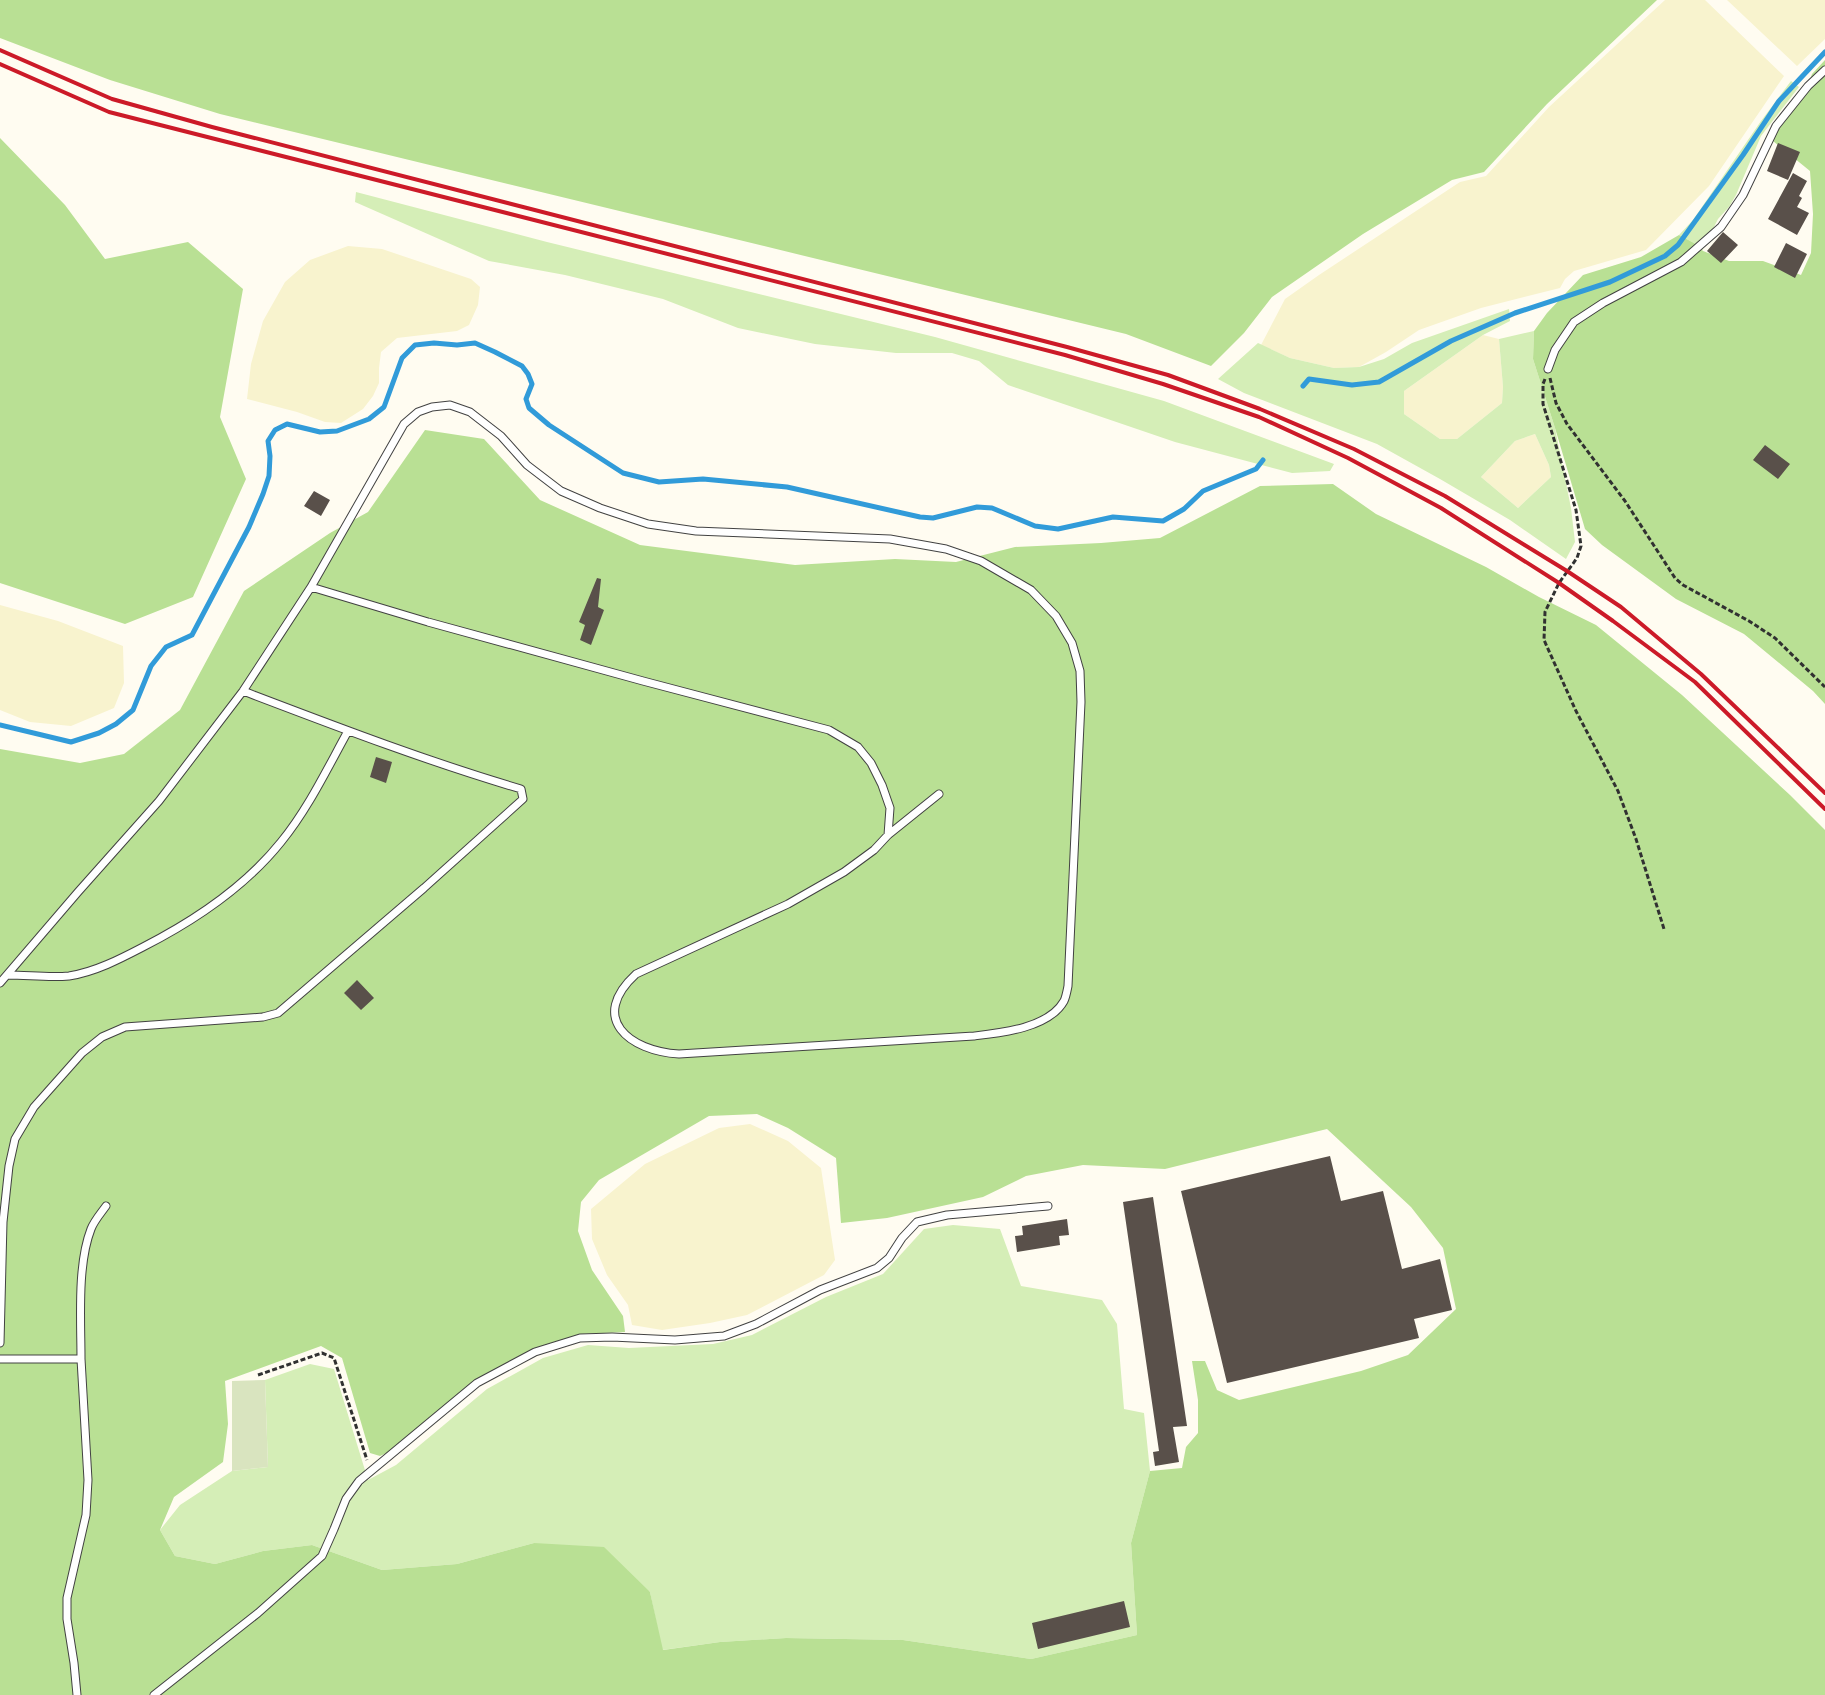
<svg xmlns="http://www.w3.org/2000/svg" width="1825" height="1695" font-family="Merriweather,serif">
<rect width="100%" height="100%" fill="#fffcf1"/>
<path fill="#f8f3ce" d="M1665 0H1705L1784 76 1709 186 1646 250 1574 271 1565 279 1560 288 1481 308 1419 330 1386 352 1359 367 1334 368 1290 358 1261 345 1285 299 1319 275 1460 182 1486 176 1549 107Z
M1727 0H1825V39L1797 66Z
M348 246 382 249 471 279 480 287 478 305 469 325 457 331 397 338 381 352 379 368V383L373 396 363 409 341 423 325 422 297 412 247 399 251 364 263 321 285 282 310 260Z
M1483 335 1499 339 1503 387 1502 403 1457 439H1440L1404 414V391Z
M1535 434 1549 465 1551 477 1518 508 1481 477 1515 441Z
M0 605 58 621 123 646 124 683 114 708 71 726 30 722 0 710Z
M750 1124 788 1141 821 1168 835 1260 824 1275 747 1315 710 1323 662 1330 632 1325 628 1305 607 1275 592 1239 591 1209 645 1164 719 1128Z"/>
<path fill="#d5eeb7" fill-rule="evenodd" d="M1791 81 1799 87 1761 136 1736 195 1729 207 1718 219 1702 251 1694 243 1679 235 1693 220 1761 121Z
M356 192 547 242 935 337 1164 401 1334 464 1330 471 1292 473 1175 442 1008 385 979 361 952 353H896L815 344 738 328 663 299 565 275 489 261 355 202Z
M1509 309 1510 321 1483 335 1404 391V414L1440 439H1457L1502 403 1503 387 1499 339 1534 331 1533 359 1555 428 1571 508 1575 542 1566 559 1510 520 1440 479 1377 444 1244 393 1218 379 1258 343 1290 358 1334 368 1359 367 1384 359 1412 343ZM1535 434 1549 465 1551 477 1518 508 1481 477 1515 441Z
M953 1225 1000 1229 1021 1286 1102 1300 1117 1324 1124 1409 1144 1413 1150 1471 1131 1543 1137 1635 1031 1659 903 1640 786 1638 720 1642 662 1650 650 1592 534 1543 457 1564 382 1570 312 1545 263 1551 215 1564 175 1556 160 1530 180 1505 232 1471 268 1467 265 1380 310 1364 334 1369 368 1480 396 1465 487 1389 543 1358 588 1345 629 1348 713 1344 752 1335 826 1297 883 1274 924 1229Z"/>
<path fill="#b9e094" fill-rule="evenodd" d="M0 0H1657L1547 104 1484 172 1452 180 1363 234 1272 297 1244 333 1211 366 1126 334 220 114 110 80 0 38Z
M1825 60V704L1813 691 1744 634 1676 599 1602 545 1585 529 1555 428 1533 359 1534 331 1547 313 1583 275 1641 257 1679 235 1694 243 1703 251 1729 261H1763L1801 275 1811 253 1813 214 1810 171 1773 141 1777 127 1805 93 1812 74Z
M0 138 65 205 105 259 188 242 243 289 220 417 246 479 193 597 125 624 0 583Z
M425 430 484 439 540 500 640 545 795 565 895 559 956 562 1015 547 1101 543 1160 538 1260 486 1333 484 1376 514 1486 567 1539 597 1596 625 1682 695 1790 795 1825 830V1695H0V749L80 763 124 754 180 710 244 591 330 533 368 512ZM757 1114 788 1128 836 1158 841 1223 887 1218 983 1197 1026 1176 1083 1165 1165 1169 1327 1129 1411 1207 1443 1248 1456 1309 1408 1355 1361 1371 1239 1400 1217 1390 1205 1361H1192L1198 1400V1433L1186 1447 1182 1468 1150 1471 1131 1543 1137 1635 1031 1659 903 1640 786 1638 720 1642 663 1650 650 1592 604 1547 534 1543 457 1564 382 1570 312 1545 263 1551 215 1564 175 1556 160 1530 174 1497 223 1462 228 1424 225 1381 321 1346 342 1358 370 1453 380 1456 391 1451 515 1359 546 1345 581 1334 625 1332 623 1316 592 1270 578 1231 581 1202 599 1180 709 1116Z"/>
<path fill="#d9e4bf" d="M265 1380 268 1467 232 1471V1381Z"/>
<g fill="none" stroke-linecap="round" stroke-linejoin="round">
<path stroke="#319bd9" stroke-width="5" d="M1303 386 1309 379 1352 385 1379 382 1451 341 1515 313 1610 282 1665 256 1678 245 1743 155 1779 101 1825 52
M0 725 71 742 99 733 116 724 133 710 151 666 166 647 192 635 249 527 263 494 269 476 270 456 268 441 275 430 287 424 320 432 337 431 369 419 384 407 402 358 415 345 434 343 457 345 475 343 495 352 522 366 528 374 532 384 526 399 529 408 549 425 623 473 659 482 703 479 787 487 920 517 933 518 977 507 992 508 1035 526 1058 529 1113 517 1163 521 1184 509 1203 491 1256 469 1263 460"/>
</g>
<path fill="#59504a" d="M1778 143 1800 152 1788 180 1767 171Z
M1793 173 1807 181 1799 196 1802 198 1797 207 1809 213 1797 235 1768 219Z
M1723 232 1738 245 1721 263 1707 251Z
M1786 243 1807 254 1795 278 1774 267Z
M1765 445 1790 464 1778 479 1753 460Z
M314 491 330 500 321 516 304 506Z
M597 578 601 579 598 607 604 610 591 645 580 640 585 625 579 622Z
M376 757 392 762 386 783 370 777Z
M357 980 374 998 361 1010 344 993Z
M1330 1156 1341 1201 1383 1191 1402 1269 1440 1259 1452 1310 1414 1319 1419 1338 1227 1383 1181 1191Z
M1153 1197 1187 1426 1173 1427 1179 1462 1155 1466 1153 1452 1159 1451 1123 1202Z
M1067 1219 1069 1235 1059 1236 1060 1245 1017 1252 1015 1236 1023 1235 1022 1226Z
M1124 1601 1130 1627 1038 1649 1032 1623Z"/>
<g fill="none" stroke-linecap="round" stroke-linejoin="round">
<g stroke="#424242" stroke-width="9">
<path id="service" d="M1548 369 1555 350 1574 322 1603 303 1681 262 1721 227 1743 195 1776 126 1808 86 1825 70
M311 587 428 622 643 681 829 730 858 747 871 763 882 785 890 808 888 835
M8 975C28 975 49 978 69 976 95 972 120 959 143 947 194 921 245 887 281 842 308 809 327 769 348 731
M0 983 78 892 159 801 243 691 311 587 404 424 418 412 432 407 450 405 470 412 501 436 527 465 561 491 600 508 648 524 696 531 890 539 946 549 981 561 1031 590 1056 616 1072 643 1080 671 1081 702 1068 986C1067 991 1066 997 1064 1001 1049 1028 1001 1033 974 1036L679 1054C629 1051 588 1018 636 974L788 904 844 872 874 850 888 835 939 794
M0 1343 3 1222 9 1166 15 1139 34 1107 82 1053 102 1037 125 1027 263 1017 278 1013 424 888 523 799 521 789C426 761 335 726 243 691
M0 1359H81L88 1480 86 1515 67 1598V1619L74 1663 77 1695
M81 1359C81 1320 77 1265 91 1229 94 1221 101 1213 106 1206
M154 1695 258 1613 322 1556 334 1529 346 1499 359 1481 477 1383 535 1352 580 1338 612 1337 675 1340 724 1336 756 1324 820 1290 877 1268 889 1258 902 1238 917 1222 947 1215 1048 1206"/>
</g>
<path stroke="#313131" stroke-width="3" stroke-dasharray="5 2.5" stroke-linecap="butt" d="M1550 378 1556 403 1567 424 1625 501 1675 578 1683 585 1749 621 1775 638 1825 687
M1545 379 1543 384V404L1576 510 1581 546 1577 558 1559 583 1545 612 1544 640 1576 711 1618 791 1636 839 1664 929
M258 1375 322 1353 334 1358 367 1460"/>
<use href="#service" stroke="#fff" stroke-width="7"/>
<path stroke="#cc1a28" stroke-width="4" d="M0 50 112 99 212 127 1067 347 1168 375 1260 409 1354 449 1445 496 1567 571 1621 607 1701 674 1825 793
M0 64 109 112 1065 355 1163 384 1259 417 1348 458 1441 508 1559 583 1613 621 1695 682 1825 809"/>
</g>
</svg>
